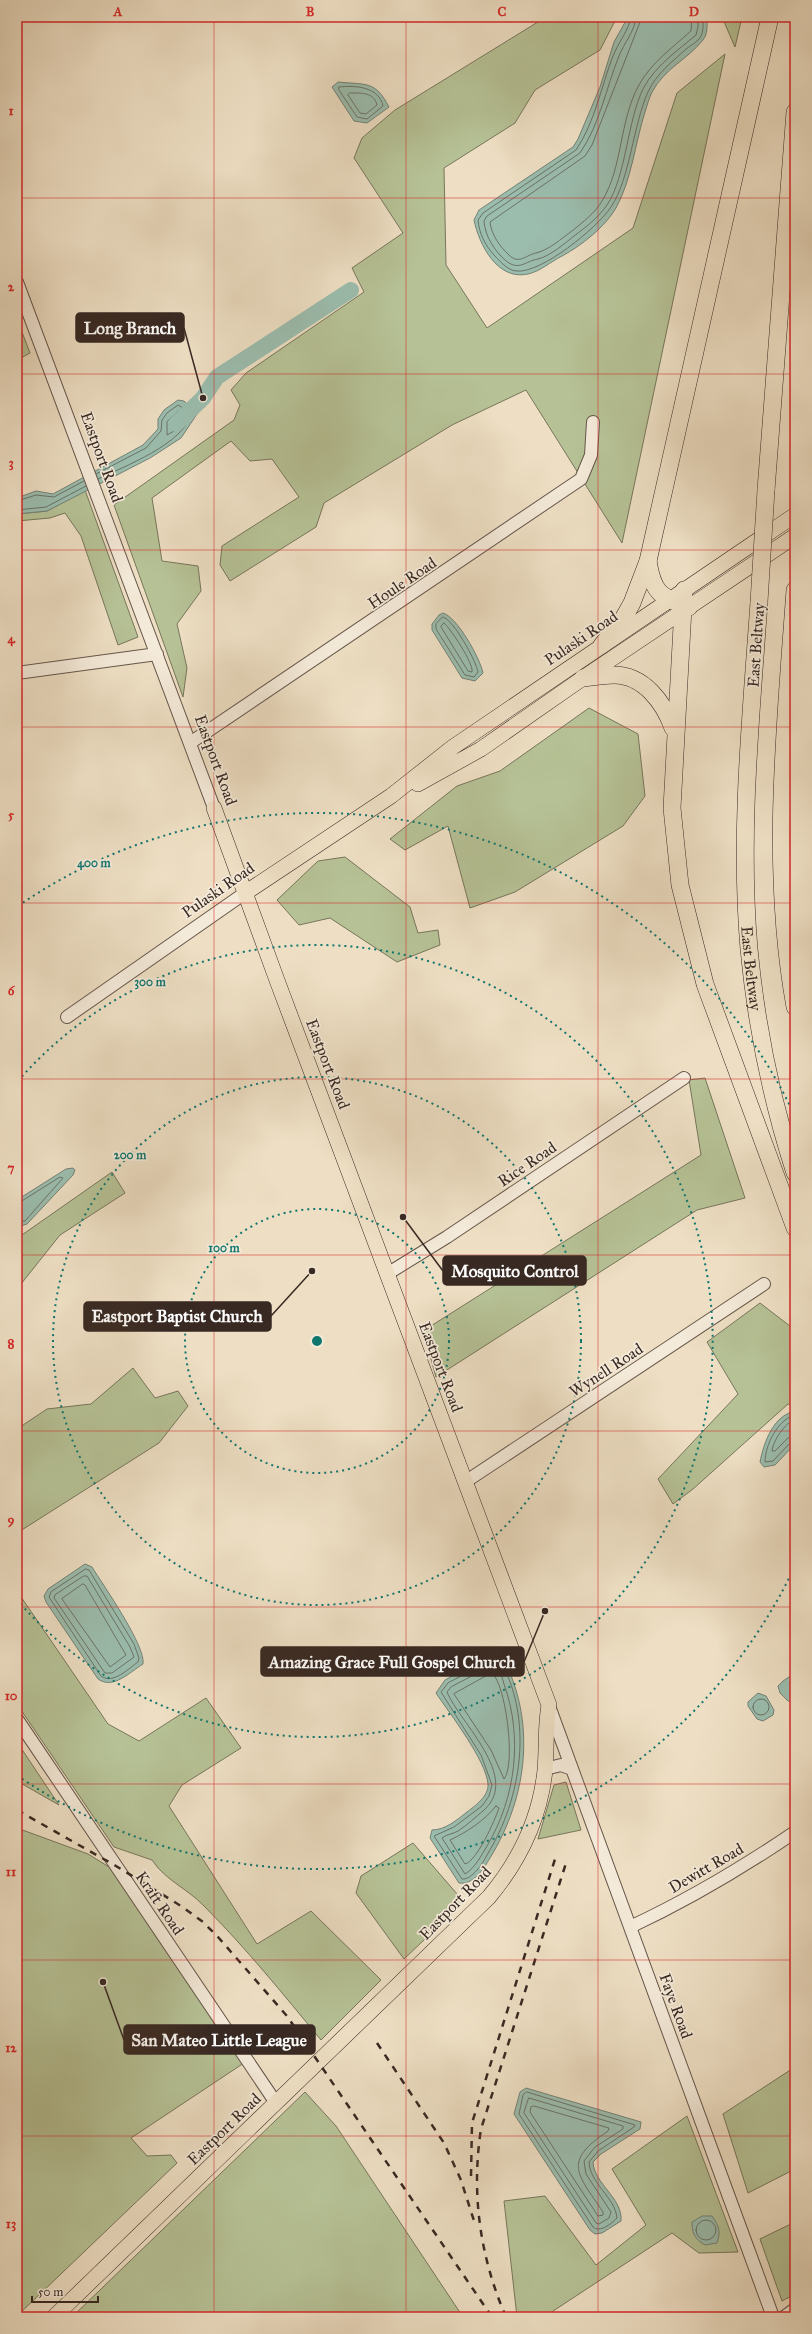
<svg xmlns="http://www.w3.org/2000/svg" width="812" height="2334" font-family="'IM FELL Great Primer',serif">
<rect width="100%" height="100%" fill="#eedfc4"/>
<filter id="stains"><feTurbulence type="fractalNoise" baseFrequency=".005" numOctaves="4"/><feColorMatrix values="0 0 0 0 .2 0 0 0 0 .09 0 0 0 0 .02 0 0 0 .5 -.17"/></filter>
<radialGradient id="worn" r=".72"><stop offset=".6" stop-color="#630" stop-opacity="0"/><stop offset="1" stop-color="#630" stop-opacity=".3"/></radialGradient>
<path fill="#b6c296" stroke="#77765c" d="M546 17H617L600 50 535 90 515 123 444 168 446 265 487 328 633 228 677 93 725 54 622 543 526 390 452 425 324 503 316 527 230 581 220 565 222 546 299 497 272 459 250 461 231 441 152 498 162 561 198 566 201 591 177 624 187 668 183 697 114 505 234 420 240 405 231 390 246 373 364 292 352 268 403 233 354 158 362 138 395 110Z
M722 17H742L735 47Z
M17 319 30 353 17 360Z
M85 490 138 637 118 645 81 536 65 513 50 518 17 521V514L47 511Z
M589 708 638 734 645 796 623 826 515 892 470 908 448 826 405 850 390 839 457 786 500 771Z
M345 857 410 907 418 933 438 930 440 945 397 962 330 918 299 925 277 900 318 861Z
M705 1078 745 1198 697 1210 436 1377 423 1331 701 1155 689 1080Z
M112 1172 125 1193 60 1235 17 1289V1236L19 1237Z
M760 1303 795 1330V1405L788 1404 693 1489 673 1504 658 1479 738 1394 707 1342Z
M133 1368 155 1398 178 1391 188 1406 159 1443 17 1533V1429L47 1409 91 1404Z
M17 1591 108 1724 139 1741 206 1698 241 1748 182 1785 169 1806 257 1944 311 1911 381 1980 321 2040C283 1994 246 1948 204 1906 188 1889 165 1880 152 1860L114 1847 17 1704Z
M17 1742 59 1805 17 1781Z
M566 1782 581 1830 538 1839 554 1785Z
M17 1828 88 1854 114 1870 244 2063 131 2138 147 2156 171 2155 177 2163 17 2316Z
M413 1843 464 1902 404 1959 356 1893 361 1876Z
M795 2067V2169L748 2193 723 2114Z
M305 2092 336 2126 463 2317H72Z
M687 2116 738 2252 699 2253 672 2233 544 2317H517L504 2201 545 2196 596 2265 646 2225 612 2169Z
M795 2222V2294L782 2301 760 2239Z"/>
<path fill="#9bbdae" stroke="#738276" d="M628 17H707C707 25 708 34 703 40 687 60 665 68 652 92 649 98 647 106 645 112 635 143 632 179 616 208 605 227 581 246 562 256 550 262 541 271 528 274 497 281 479 244 474 220L479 210 573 147 578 139 600 87 614 42Z
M338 82C366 85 375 80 389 107L367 123 354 121 332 87Z
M178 400 184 401 197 414 181 438 150 458 47 511 17 514V498L36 491 53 494 143 445 158 429V419L164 410Z
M443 613C457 617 480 658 483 673L475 681 462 678 432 630V624L439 615Z
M73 1168 75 1170 73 1175 27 1224 21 1226 17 1225V1200L66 1169Z
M795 1411V1444L775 1465 764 1467 760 1462C764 1442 773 1416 795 1411Z
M85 1564 92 1567C103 1585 146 1646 143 1664 130 1672 113 1690 98 1679L46 1602 44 1596 48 1589Z
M496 1653 501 1654C537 1720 528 1796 490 1858 483 1870 473 1885 459 1883L430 1838 432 1830C445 1830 457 1820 467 1812 475 1806 489 1796 488 1784 486 1760 450 1714 436 1693L445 1680Z
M795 1673V1701H788L780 1693 778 1686 783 1681Z
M758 1693 766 1696 774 1710 773 1715 763 1721 757 1719 748 1706V1702Z
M526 2088 641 2122 640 2129 601 2154 593 2162C594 2184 623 2198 621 2221L602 2233 595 2234 590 2230 514 2114 520 2092Z
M702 2216H712C719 2226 721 2231 717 2243L705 2245C695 2239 692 2234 692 2222Z"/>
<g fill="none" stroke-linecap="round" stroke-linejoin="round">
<path stroke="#6a7368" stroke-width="1" d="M631 17C629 30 618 43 613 56 601 87 595 122 576 150L483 213 478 220C479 233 485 245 494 255 500 261 507 270 516 271 541 274 597 228 611 207 630 179 633 125 648 92 656 74 672 62 686 49 690 46 697 42 700 38 704 31 703 24 703 17
M636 17C635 31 624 43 619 56 606 88 600 124 580 153L487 216 484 221C485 236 494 250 505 260 519 272 525 261 538 259 550 256 564 244 574 236 586 227 598 218 607 205 626 177 627 122 643 89 655 66 677 51 696 35L698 27V17
M642 17 592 145 585 156 490 222C491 234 500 247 509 255 519 265 526 255 536 253 549 250 562 238 572 231 583 222 595 213 602 201 623 167 619 121 639 85 651 63 672 48 691 31L692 17
M339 87C356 85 379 87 383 106L367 119 357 117 339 90Z
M350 93C361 93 374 92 377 105L366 114 360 113 348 95Z
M179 411 184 416 174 431 167 435V422Z
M96 474 146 448 161 431 162 420 167 413 178 405 191 413C186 443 123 467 98 479
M17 501 36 495 54 497 84 481
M17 510 46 507 86 486
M443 617C454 620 476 661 478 672L474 677 465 675 436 629V624Z
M444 623C451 629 474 664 472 672L468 671 441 627Z
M17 1204 60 1177 63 1178 25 1221H17
M795 1415C778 1419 765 1445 765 1462L773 1461 791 1442 795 1441
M795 1420C785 1422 773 1441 772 1451H775L788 1438 795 1436
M86 1569 89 1570 134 1644 139 1658 138 1662C129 1668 113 1685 101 1676L49 1597 51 1592Z
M84 1576H87L130 1647 134 1657 112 1673H105L54 1598 55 1595Z
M83 1584 85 1585 126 1655 110 1667 62 1599Z
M496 1658H499C534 1719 522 1798 487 1855 483 1863 472 1880 462 1879L434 1836 454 1827 482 1806 489 1796 492 1785 481 1755 441 1692 448 1683Z
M496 1664C500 1669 502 1677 504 1684 523 1737 516 1797 487 1846 481 1856 475 1868 465 1874L442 1838C447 1834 453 1834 458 1831 467 1825 476 1817 484 1810 521 1777 460 1723 447 1692L451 1687Z
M492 1673C506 1684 516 1765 504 1779L491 1750 454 1694Z
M753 1707a8 8 0 1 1 16 0a8 8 0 1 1-16 0Z
M496 1806 499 1808C495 1820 477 1861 465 1864L450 1840C467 1832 484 1821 496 1806Z
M527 2092 635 2125 634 2127 598 2151 589 2162C590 2184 615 2197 617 2218 611 2224 600 2233 593 2227L519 2114 523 2095Z
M529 2098 623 2126V2129L595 2147 584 2161 586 2174 611 2212 609 2218 599 2224 596 2223 524 2113Z
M534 2106 609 2128 608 2131C562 2162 577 2173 603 2212V2215L598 2216 530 2112 531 2107Z
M696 2230a10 10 0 1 1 20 0a10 10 0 1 1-20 0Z"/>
<path stroke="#9bbdae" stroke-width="16" d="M176 424 203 398 217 377 351 290"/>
<g stroke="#66564b" stroke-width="14">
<path id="minor" d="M17 282 214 808
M17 673 157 654
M190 743 581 479 591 455 593 422
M67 1017 245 893
M387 1274 447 1237 684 1078
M465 1482 764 1284
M549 1706 773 2317
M17 1719 276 2103
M545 1769 561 1765 572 1769
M630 1927C688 1900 742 1868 795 1832
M784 2317 795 2309"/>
</g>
<g stroke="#382923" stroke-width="16">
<path id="major" d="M418 784 481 749 583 678 795 536
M245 893 391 796 453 747 795 515
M54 2317 489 1897C520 1860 540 1818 545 1770 547 1748 545 1727 549 1705L278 983 214 808"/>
</g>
<g stroke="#382923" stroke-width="18">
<g id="highway">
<path d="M766 490 795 112"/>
<path d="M648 561C653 593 660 597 689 607"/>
<path d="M684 590 672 808 680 885 705 984 795 1228"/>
<path d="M795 590C785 729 770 869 795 1007"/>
<path id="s1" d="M759 602C751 717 739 833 749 949 756 1023 772 1102 795 1173"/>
<path d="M602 645 623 619 632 603 648 561 770 17"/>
<path d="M583 678C593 677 604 675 614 675 644 675 664 703 673 728"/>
</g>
</g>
<use href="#minor" stroke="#f4ead9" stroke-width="12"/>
<use href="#major" stroke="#eedfc4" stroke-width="15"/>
<use href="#highway" stroke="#eedfc4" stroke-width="17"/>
<path stroke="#382923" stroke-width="2.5" stroke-dasharray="7 7" stroke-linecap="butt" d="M17 1810 116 1866 181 1906 203 1922 218 1937 287 2016 492 2317
M377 2043 444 2143 461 2180 475 2224
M471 2176 472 2123 556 1856
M506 2317C480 2257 471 2194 481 2129L567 1860"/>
<g stroke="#382923" stroke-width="18" stroke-linecap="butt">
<path id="highway-bridge" d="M759 602 766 490"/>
</g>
<use href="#highway-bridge" stroke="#eedfc4" stroke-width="17"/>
</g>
<path fill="none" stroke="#d62828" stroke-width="1" stroke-opacity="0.55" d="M214 17V2317M406 17V2317M598 17V2317M17 198H795M17 374H795M17 550H795M17 727H795M17 903H795M17 1079H795M17 1255H795M17 1431H795M17 1607H795M17 1784H795M17 1960H795M17 2136H795"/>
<g fill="none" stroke="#0f766e" stroke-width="2" stroke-dasharray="2 4">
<circle cx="317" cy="1341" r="132"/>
<circle cx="317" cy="1341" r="264"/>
<path d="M18 1081A396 396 0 1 1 18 1601"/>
<path d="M794 1568A528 528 0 0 1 18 1776M18 906A528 528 0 0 1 794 1114"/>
</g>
<g text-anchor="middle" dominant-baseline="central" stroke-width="3.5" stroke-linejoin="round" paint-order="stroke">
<g font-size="16" fill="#382923" stroke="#f4ead9">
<text transform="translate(102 457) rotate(70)">Eastport Road</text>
<text transform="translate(402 583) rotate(-34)">Houle Road</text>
<text transform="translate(581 638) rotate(-34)">Pulaski Road</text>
<text transform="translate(756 645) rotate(-86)">East Beltway</text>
<text transform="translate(216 760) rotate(70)">Eastport Road</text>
<text transform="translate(218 890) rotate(-35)">Pulaski Road</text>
<text stroke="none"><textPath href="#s1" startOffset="367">East Beltway</textPath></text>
<text transform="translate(328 1064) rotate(69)">Eastport Road</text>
<text transform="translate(527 1164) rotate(-34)">Rice Road</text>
<text transform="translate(441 1367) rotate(69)">Eastport Road</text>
<text transform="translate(606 1370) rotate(-33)">Wynell Road</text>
<text transform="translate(706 1868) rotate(-30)">Dewitt Road</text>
<text transform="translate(160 1903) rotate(56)">Kraft Road</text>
<text transform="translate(455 1903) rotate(-46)">Eastport Road</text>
<text transform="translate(676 2006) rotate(70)">Faye Road</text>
<text transform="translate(224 2129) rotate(-44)">Eastport Road</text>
</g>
</g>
<circle cx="317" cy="1341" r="6" fill="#0f766e" stroke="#f4ead9" stroke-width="2"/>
<g font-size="12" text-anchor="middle" font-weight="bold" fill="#0f766e" stroke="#f4ead9" stroke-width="3.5" stroke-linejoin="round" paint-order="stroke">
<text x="94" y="867">400 m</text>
<text x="150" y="986">300 m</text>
<text x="130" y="1159">200 m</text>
<text x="224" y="1252">100 m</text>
</g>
<path fill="none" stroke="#382923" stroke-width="1.5" d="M203 398L184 328M403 1217L443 1271M312 1271L271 1316M545 1611L524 1662M103 1982L124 2040"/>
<g fill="#382923" stroke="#f4ead9" stroke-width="1.5">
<circle cx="203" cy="398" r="4"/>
<circle cx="403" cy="1217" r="4"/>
<circle cx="312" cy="1271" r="4"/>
<circle cx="545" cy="1611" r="4"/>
<circle cx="103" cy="1982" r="4"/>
</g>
<g fill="#382923" stroke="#382923" stroke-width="1.5">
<rect x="76" y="313" width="108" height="29" rx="4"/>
<rect x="443" y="1256" width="143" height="29" rx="4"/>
<rect x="84" y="1302" width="187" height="29" rx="4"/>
<rect x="261" y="1647" width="263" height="29" rx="4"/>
<rect x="124" y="2025" width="191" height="29" rx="4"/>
</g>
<g font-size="17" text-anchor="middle" font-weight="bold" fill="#fff">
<text x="130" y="334">Long Branch</text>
<text x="515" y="1277">Mosquito Control</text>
<text x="177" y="1322">Eastport Baptist Church</text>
<text x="392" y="1668">Amazing Grace Full Gospel Church</text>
<text x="219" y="2046">San Mateo Little League</text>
</g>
<rect width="812" height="2334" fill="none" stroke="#eedfc4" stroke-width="44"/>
<path d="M32 2296v6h66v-6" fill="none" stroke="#382923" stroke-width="2"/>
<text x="38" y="2296" font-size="12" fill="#382923" stroke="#f4ead9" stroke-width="3" paint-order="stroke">50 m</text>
<rect x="22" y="22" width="768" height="2290" fill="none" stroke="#d62828" stroke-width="1.5"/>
<g font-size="13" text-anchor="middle" font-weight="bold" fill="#d62828">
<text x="118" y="16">A</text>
<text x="310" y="16">B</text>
<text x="502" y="16">C</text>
<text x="694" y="16">D</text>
<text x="11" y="115">1</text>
<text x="11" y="291">2</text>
<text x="11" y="467">3</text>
<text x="11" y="643">4</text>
<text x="11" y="819">5</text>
<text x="11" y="995">6</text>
<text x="11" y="1172">7</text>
<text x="11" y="1348">8</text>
<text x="11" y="1524">9</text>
<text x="11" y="1700">10</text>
<text x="11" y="1876">11</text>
<text x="11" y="2052">12</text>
<text x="11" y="2228">13</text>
</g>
<rect width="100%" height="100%" filter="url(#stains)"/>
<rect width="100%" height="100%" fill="url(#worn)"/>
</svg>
